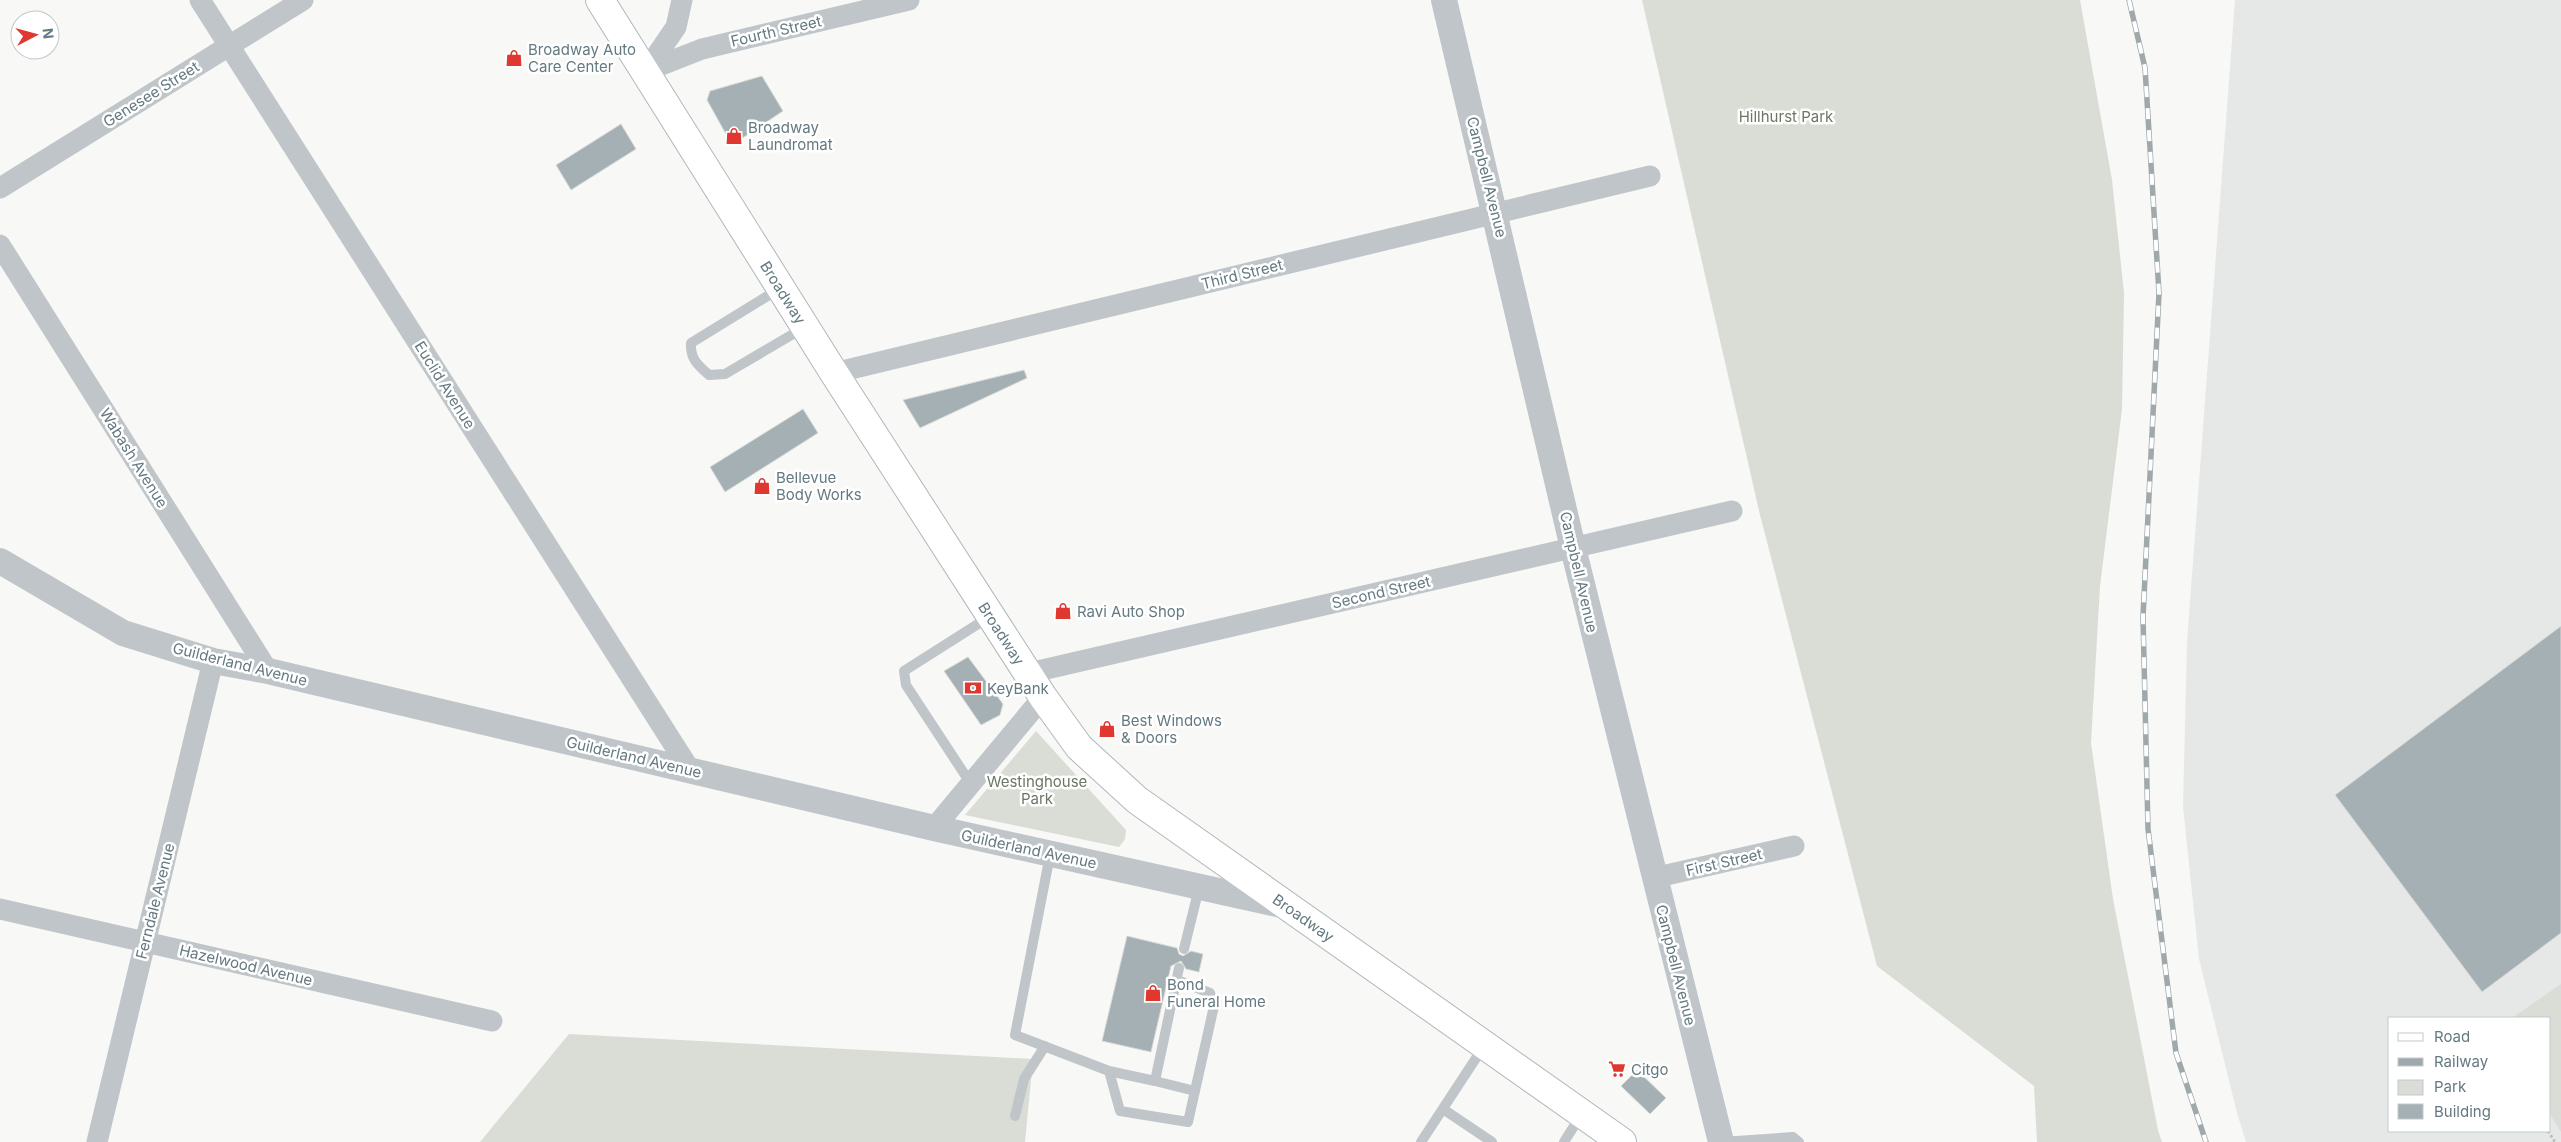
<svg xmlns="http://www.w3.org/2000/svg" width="2561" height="1142" font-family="Inter,sans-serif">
<rect width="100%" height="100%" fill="#f8f8f6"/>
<path fill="#e6e8e7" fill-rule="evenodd" d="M2235 0H2561V1142H2246L2237 1113 2199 959 2183 807 2187 642ZM2390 1018H2550V1131H2390Z"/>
<path fill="#d9ddd5" d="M1642 0H2080L2112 180 2124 293 2122 409 2100 586 2091 743 2113 899 2158 1130 2162 1142H2037L2034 1086 1877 966 1760 515Z
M1036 731 1126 830 1125 839 1119 847 965 815Z
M2561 984V1132L2550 1114V1018H2512Z
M569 1034 1033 1059 1025 1142H480Z"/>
<path fill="#a4b0b3" stroke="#dadad8" d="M762 76 783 111 732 145 707 100 710 91Z
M621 124 636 149 571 190 556 165Z
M1024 370 1027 378 920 428 903 400Z
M803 409 818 433 725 492 710 467Z
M2561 626V933L2482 992 2335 795Z
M968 657 1003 704 1000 715 981 725 944 671Z
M1127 936 1177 948 1179 954 1183 956 1191 951 1203 954 1199 972 1186 969 1181 961 1171 966 1151 1052 1102 1041Z
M1637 1070 1666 1098 1650 1114 1621 1086Z"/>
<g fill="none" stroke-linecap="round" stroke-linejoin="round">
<g stroke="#afb8bb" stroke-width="30">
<g id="secondary">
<path id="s1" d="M600 0 834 373 1043 697 1079 747 1137 800 1622 1142"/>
</g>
</g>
<path stroke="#babec0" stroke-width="3" stroke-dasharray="2.5 2.5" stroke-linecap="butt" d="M2548 1131 2555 1142"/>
<path stroke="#bfc5c8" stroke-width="10" d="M779 289 691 343C690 359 698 365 709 375L725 374 805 327
M971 784 906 685 904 671 989 617
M1050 855 1015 1035 1109 1071 1155 1081 1179 968
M1184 949 1199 888
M1109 1071 1120 1111 1188 1122 1214 1006 1210 993 1177 980
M1155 1081 1195 1091
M1443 1109 1492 1142
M1015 1116 1024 1079 1045 1046
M1421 1142 1484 1046
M1564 1142 1581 1115
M1722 1142 1793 1137 1799 1142"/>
<path stroke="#bfc5c8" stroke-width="21" d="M200 0 690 770
M646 71 702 49 909 0
M646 71 676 27 682 0
M0 188 303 0
M0 245 268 671
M834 373 1650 176
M1029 673 1732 511
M934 828 1043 697
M1653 878 1794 846
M0 909 492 1021
M97 1142 213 661"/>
<path stroke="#bfc5c8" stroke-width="26" d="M1444 0 1573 548 1721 1142
M0 561 123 633 213 661 268 671 934 828 1286 906"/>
<use href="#secondary" stroke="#fff" stroke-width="28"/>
<g stroke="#9fa9ac" stroke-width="5.5">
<path id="rail" d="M2129 0 2145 68 2159 293 2143 617 2148 829 2176 1053 2206 1142"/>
</g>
<use href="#rail" stroke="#fff" stroke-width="4" stroke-dasharray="11" stroke-linecap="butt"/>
</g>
<defs>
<g id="shop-bare" transform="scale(1.35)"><path d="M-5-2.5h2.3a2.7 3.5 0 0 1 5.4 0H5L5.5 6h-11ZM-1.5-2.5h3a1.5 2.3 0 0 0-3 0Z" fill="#de3830" stroke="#fff" stroke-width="2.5" paint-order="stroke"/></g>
<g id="bank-bare" transform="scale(1.35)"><path d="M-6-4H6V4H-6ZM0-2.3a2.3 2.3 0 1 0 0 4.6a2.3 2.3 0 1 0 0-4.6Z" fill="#de3830" stroke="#fff" stroke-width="2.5" paint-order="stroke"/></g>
<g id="supermarket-bare" transform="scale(1.35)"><path d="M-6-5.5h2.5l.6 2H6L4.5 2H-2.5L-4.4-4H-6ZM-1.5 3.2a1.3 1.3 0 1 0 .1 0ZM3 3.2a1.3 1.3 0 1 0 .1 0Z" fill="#de3830" stroke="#fff" stroke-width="2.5" paint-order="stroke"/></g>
</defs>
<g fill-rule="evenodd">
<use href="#shop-bare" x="514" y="58"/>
<use href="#shop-bare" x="734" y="136"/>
<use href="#shop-bare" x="762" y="486"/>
<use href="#shop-bare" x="1063" y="611"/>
<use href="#bank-bare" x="973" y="688"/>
<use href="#shop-bare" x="1107" y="729"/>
<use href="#shop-bare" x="1153" y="993"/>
<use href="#supermarket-bare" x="1617" y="1069"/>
</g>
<g text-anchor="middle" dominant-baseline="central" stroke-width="5" stroke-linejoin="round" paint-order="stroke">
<g font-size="15" fill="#647980" stroke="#fff">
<text transform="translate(776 31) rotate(-13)">Fourth Street</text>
<text transform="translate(151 94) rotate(-32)">Genesee Street</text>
<text transform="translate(1487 177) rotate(76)">Campbell Avenue</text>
<text transform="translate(1242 274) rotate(-14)">Third Street</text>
<text stroke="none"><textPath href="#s1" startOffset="345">Broadway</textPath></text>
<text transform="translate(445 385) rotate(58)">Euclid Avenue</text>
<text transform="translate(134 458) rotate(58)">Wabash Avenue</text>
<text transform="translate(1579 572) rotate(77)">Campbell Avenue</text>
<text transform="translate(1381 592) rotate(-13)">Second Street</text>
<text stroke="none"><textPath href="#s1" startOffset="750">Broadway</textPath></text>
<text transform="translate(240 664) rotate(14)">Guilderland Avenue</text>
<text transform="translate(634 757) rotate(13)">Guilderland Avenue</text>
<text transform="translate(1029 849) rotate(12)">Guilderland Avenue</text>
<text transform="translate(1724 862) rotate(-13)">First Street</text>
<text transform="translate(155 901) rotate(-76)">Ferndale Avenue</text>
<text stroke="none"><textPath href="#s1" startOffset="1170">Broadway</textPath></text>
<text transform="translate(246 965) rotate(13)">Hazelwood Avenue</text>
<text transform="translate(1676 965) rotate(76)">Campbell Avenue</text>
</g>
<g font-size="15" fill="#647980" stroke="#fff" text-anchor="start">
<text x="528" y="49">Broadway Auto<tspan x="528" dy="17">Care Center</tspan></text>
<text x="748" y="127">Broadway<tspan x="748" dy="17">Laundromat</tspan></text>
<text x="776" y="477">Bellevue<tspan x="776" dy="17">Body Works</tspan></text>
<text x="1077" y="611">Ravi Auto Shop</text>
<text x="987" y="688">KeyBank</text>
<text x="1121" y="720">Best Windows<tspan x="1121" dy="17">&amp; Doors</tspan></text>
<text x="1167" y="984">Bond<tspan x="1167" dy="17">Funeral Home</tspan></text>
<text x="1631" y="1069">Citgo</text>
</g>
<g font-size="15" fill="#6a7863" stroke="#fff">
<text x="1786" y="116">Hillhurst Park</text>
<text x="1037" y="781">Westinghouse<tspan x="1037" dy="17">Park</tspan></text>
</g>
</g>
<rect x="2388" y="1017" width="162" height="115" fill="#ffffff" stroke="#c1c9cc"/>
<rect x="2398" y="1033" width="25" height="8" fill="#ffffff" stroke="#c1c9cc"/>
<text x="2434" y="1042" font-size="15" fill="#647980">Road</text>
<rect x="2398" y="1058" width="25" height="8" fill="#9fa9ac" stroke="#c1c9cc"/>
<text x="2434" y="1067" font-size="15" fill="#647980">Railway</text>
<rect x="2398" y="1080" width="25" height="15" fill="#d9ddd5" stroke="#c1c9cc"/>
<text x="2434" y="1092" font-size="15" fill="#647980">Park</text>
<rect x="2398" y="1104" width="25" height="15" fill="#a4b0b3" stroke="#c1c9cc"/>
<text x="2434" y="1117" font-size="15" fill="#647980">Building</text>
<g transform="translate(35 35) rotate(84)"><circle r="24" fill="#ffffff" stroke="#c1c9cc"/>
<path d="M0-4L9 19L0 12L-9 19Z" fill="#de3830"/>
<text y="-8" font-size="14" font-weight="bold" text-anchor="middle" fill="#647980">N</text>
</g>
</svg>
